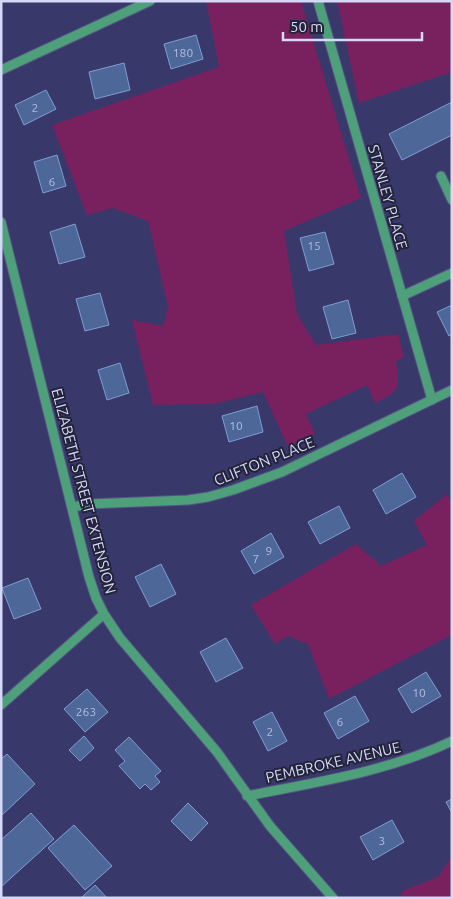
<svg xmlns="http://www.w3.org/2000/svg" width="453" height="899" font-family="Ubuntu,sans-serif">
<rect width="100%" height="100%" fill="#39386b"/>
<path fill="#79215f" d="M206 1H301L361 198 284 231 297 314 316 345 398 334 404 357 396 361C400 388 400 391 375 403L367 385 306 414 315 434 288 447 263 392 214 404 153 405 132 320 163 326 168 307 148 221 113 208 87 215 52 125 219 67Z
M337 1H452L450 7 452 10V72L359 103Z
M447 494 452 505V635L329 699 308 644 288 636 275 644 251 605 356 544 381 566 427 545 414 521Z
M452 856V898H401L402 891 438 877Z"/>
<path fill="#4c6798" stroke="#809dd2" d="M196 35 203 59 171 69 164 44Z
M124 63 130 90 95 99 89 72Z
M46 90 56 109 24 125 15 105Z
M452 102V135L402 160 389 134Z
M57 155 66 186 43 193 34 162Z
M75 224 85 257 59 264 50 232Z
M325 232 334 264 309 271 300 238Z
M100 293 109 325 85 331 76 299Z
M348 300 356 333 332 339 323 307Z
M452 305V334L449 336 437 312Z
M120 363 129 393 107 400 98 370Z
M257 406 263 432 229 442 222 416Z
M402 473 416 497 386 514 373 490Z
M339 506 350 528 320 544 308 522Z
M271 533 284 557 254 574 241 551Z
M161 564 176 594 150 607 135 577Z
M28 578 41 609 14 619 2 588Z
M226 638 243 668 216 682 200 652Z
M426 672 441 696 412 713 398 689Z
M87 689 108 712 85 732 64 709Z
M355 696 369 721 338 739 324 713Z
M272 712 287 741 268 751 253 722Z
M84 736 94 748 80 761 69 750Z
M129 737 161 771 155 776 160 782 151 790 145 784 140 789 119 766 125 761 115 750Z
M7 754 35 784 1 816V759Z
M452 799V813L446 802Z
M188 803 208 823 191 841 171 821Z
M31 813 54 839 1 887V840Z
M392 820 404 842 373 860 360 837Z
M74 825 112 866 85 890 48 848Z
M95 885 107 898H81Z"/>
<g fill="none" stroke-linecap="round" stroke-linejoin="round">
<g stroke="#555584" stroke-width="11">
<path id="minor" d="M318 1 432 400
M1 70 150 1
M441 176 452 200
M1 222 89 577 96 598 104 614 120 638 217 752 270 826 333 898
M402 296 452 273
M73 507 88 504 188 500 208 497 233 490 282 472 452 390
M1 705 104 614
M247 796C317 782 387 772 452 741"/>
</g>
<use href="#minor" stroke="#4da07a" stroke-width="9"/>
</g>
<g text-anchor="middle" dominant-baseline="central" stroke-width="4" stroke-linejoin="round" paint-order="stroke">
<g font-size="12" fill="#b4bcdf">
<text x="183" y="52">180</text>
<text x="35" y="107">2</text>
<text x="52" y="181">6</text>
<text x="314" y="245">15</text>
<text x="236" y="425">10</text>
<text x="269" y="550">9</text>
<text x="256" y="558">7</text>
<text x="419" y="692">10</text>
<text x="86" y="711">263</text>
<text x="340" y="721">6</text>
<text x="270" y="731">2</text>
<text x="382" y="840">3</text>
</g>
<g font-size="15" fill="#d6d8f7" stroke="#23233a">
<text transform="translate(388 197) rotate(74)">STANLEY PLACE</text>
<text transform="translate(264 461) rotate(-22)">CLIFTON PLACE</text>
<text transform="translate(84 491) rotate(75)">ELIZABETH STREET EXTENSION</text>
<text transform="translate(333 762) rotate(-13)">PEMBROKE AVENUE</text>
</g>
</g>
<rect width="453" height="899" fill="none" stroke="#d6d8f7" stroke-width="5"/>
<path d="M283 32v8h139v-8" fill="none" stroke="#d6d8f7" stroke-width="2.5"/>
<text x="290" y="32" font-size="15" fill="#d6d8f7" stroke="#23233a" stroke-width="4" paint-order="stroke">50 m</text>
</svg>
